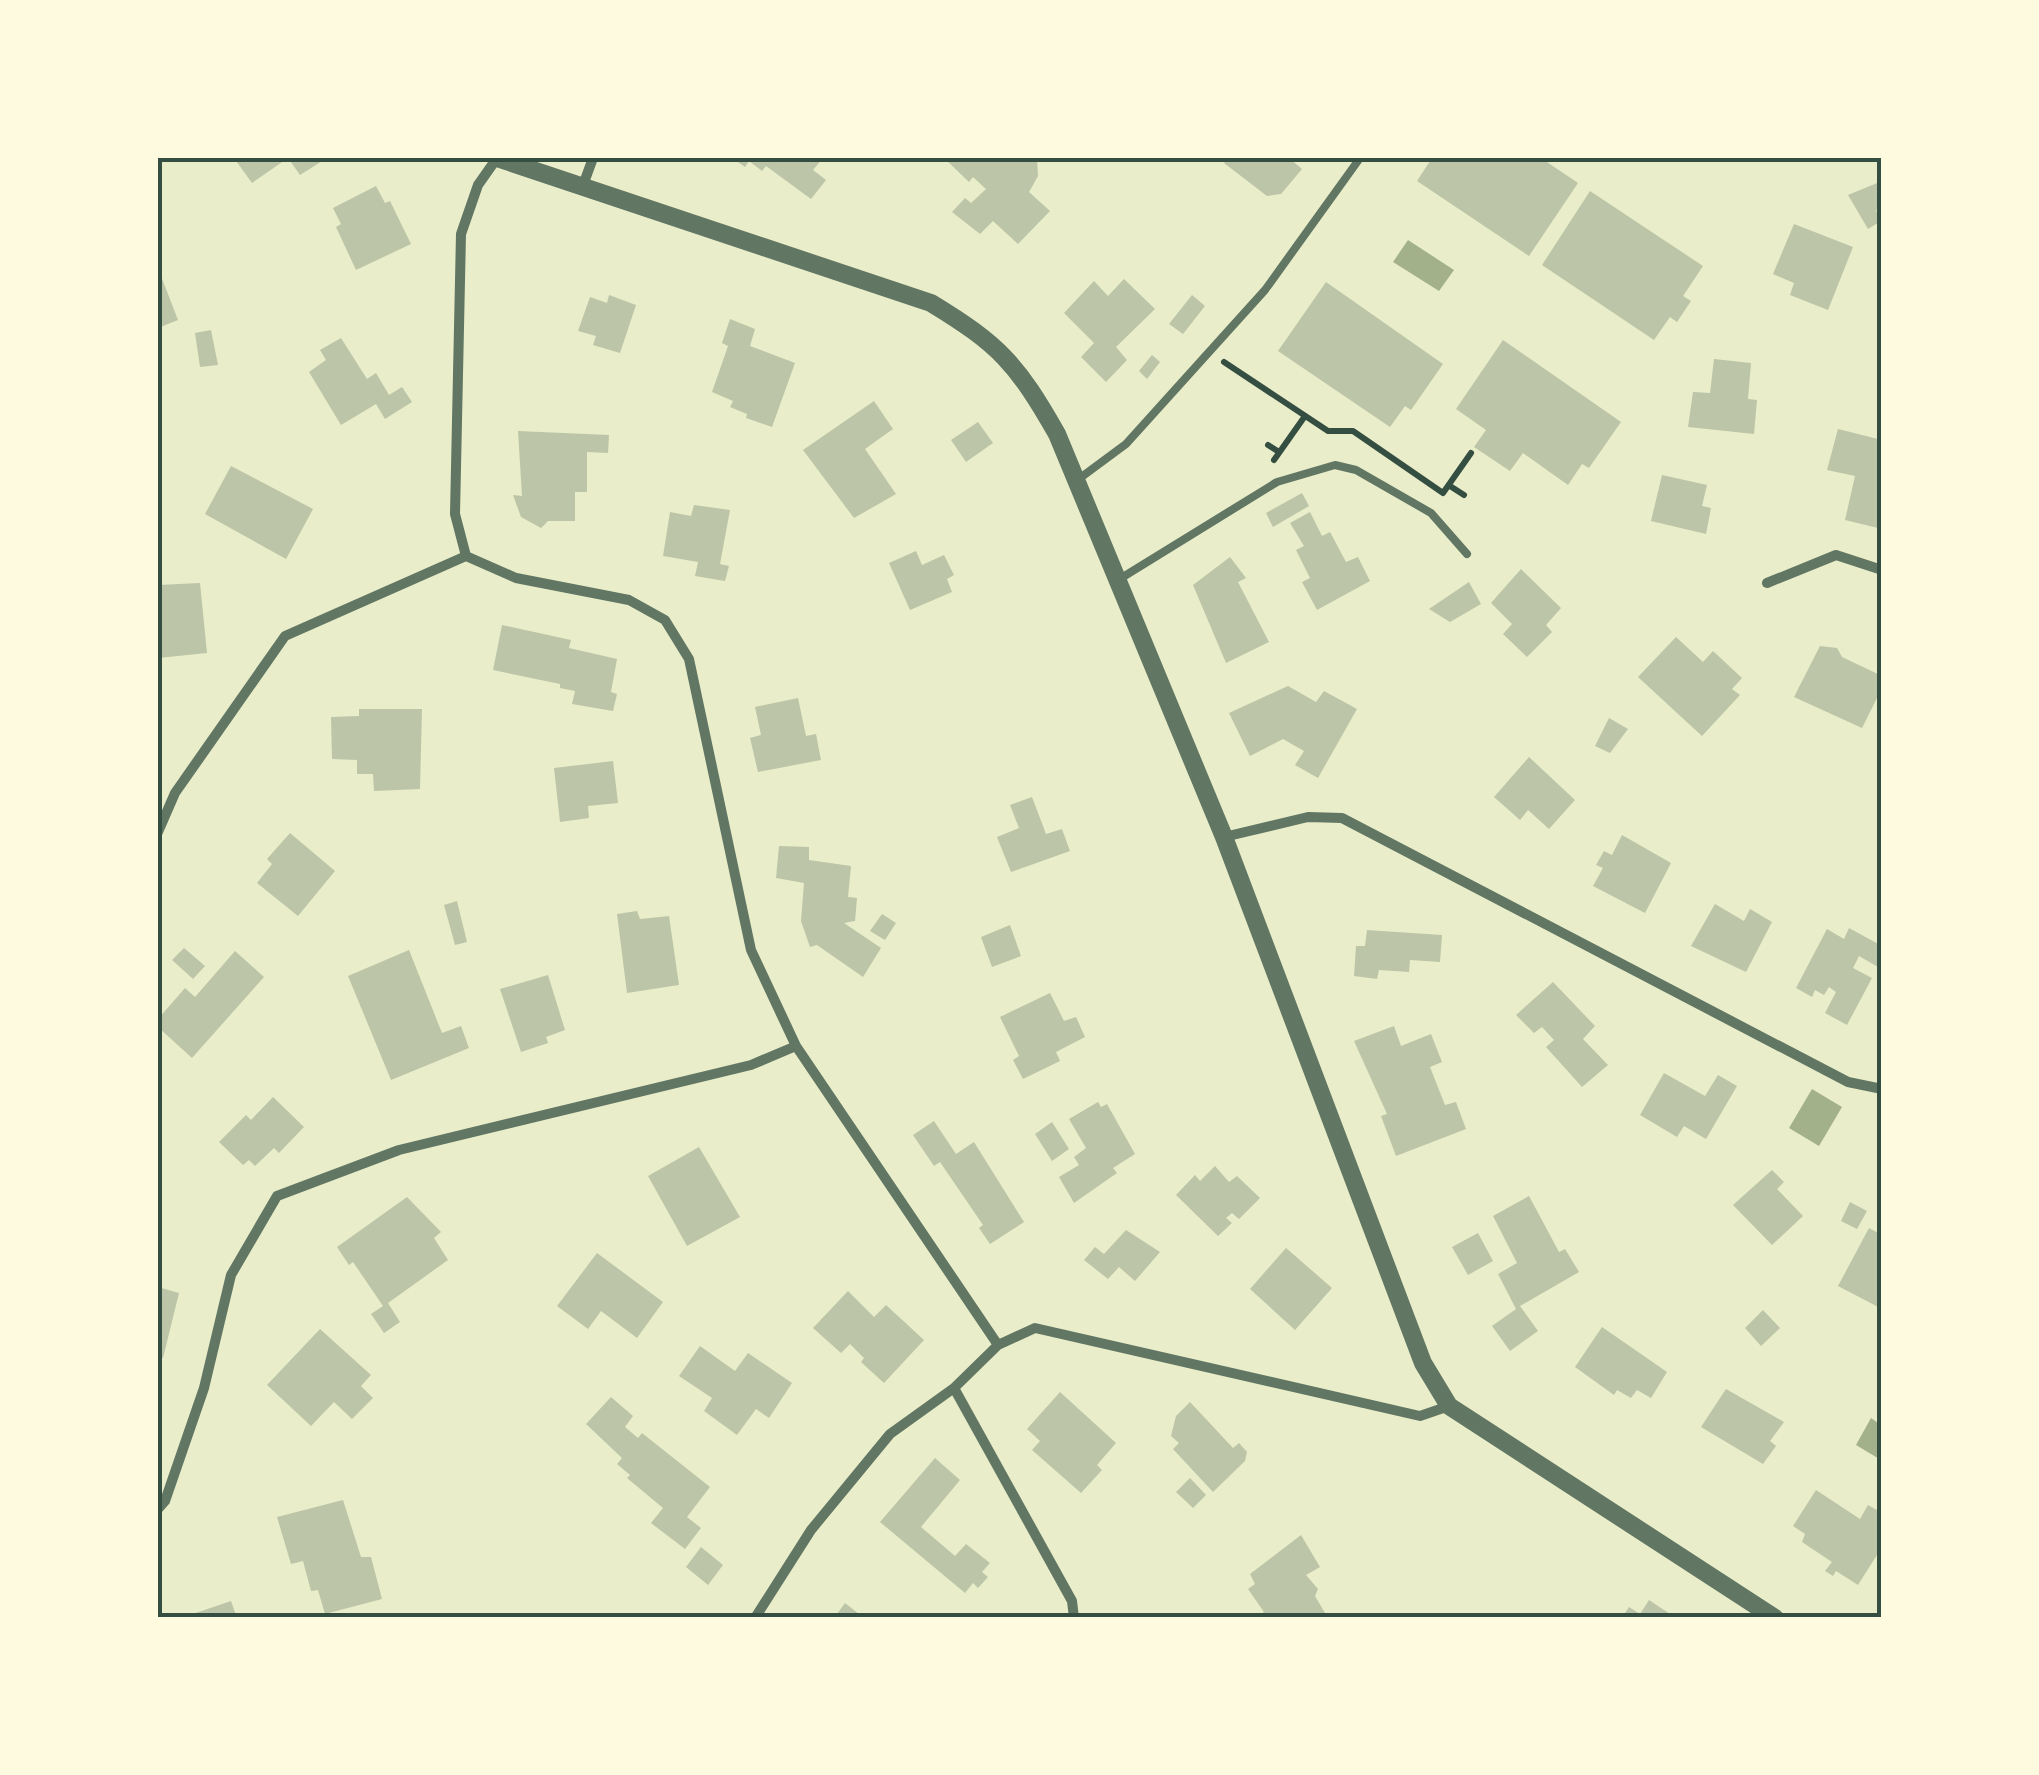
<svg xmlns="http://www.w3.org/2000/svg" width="2039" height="1775" font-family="'PT Serif',serif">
<rect width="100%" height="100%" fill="#e9edc9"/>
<path fill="#a3b18a" d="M1408 240 1454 270 1439 291 1393 262Z
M1812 1089 1842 1107 1819 1146 1789 1128Z
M1871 1418 1881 1425V1460L1856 1445Z"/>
<path fill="#bcc5a7" d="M234 158H327L300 175 288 158 252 183Z
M732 158H823L813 170 826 180 811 199 766 166 762 171 749 161 745 167Z
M944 158H1037L1038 176 1029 192 1050 211 1018 244 993 221 980 234 952 212 965 198 971 203 986 189 973 177 969 182Z
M1228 158H1289L1302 169 1281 194 1267 196 1224 163Z
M1432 158H1541L1578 183 1529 256 1417 181Z
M1882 181V207L1876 210 1881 221 1868 229 1848 195Z
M376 186 385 203 390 201 411 244 356 270 336 227 341 224 333 208Z
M1590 191 1703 266 1683 296 1691 301 1677 322 1670 317 1654 340 1542 265Z
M1794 224 1853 247 1828 310 1790 295 1794 283 1773 274Z
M161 276 178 320 158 328V278Z
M1124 279 1155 309 1116 347 1127 360 1106 382 1081 357 1094 343 1064 313 1094 281 1108 296Z
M1326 282 1443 364 1411 410 1405 406 1390 427 1278 351Z
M609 295 636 305 620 353 593 345 596 336 578 331 590 297 607 303Z
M1192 295 1205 306 1183 334 1169 324Z
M730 319 755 329 750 346 795 363 772 427 746 418 747 414 730 407 733 401 712 392 728 346 722 343Z
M211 330 218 365 200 367 195 333Z
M341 338 367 379 376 373 389 395 402 387 412 402 385 419 376 404 341 425 309 372 326 360 320 350Z
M1503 340 1621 422 1589 468 1582 464 1568 485 1523 453 1510 471 1474 447 1486 430 1456 409Z
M1152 355 1160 362 1147 379 1139 371Z
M1714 359 1751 363 1748 399 1757 400 1754 434 1688 427 1693 392 1710 393Z
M874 401 893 429 865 449 896 494 854 518 803 450Z
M978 422 993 443 966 462 951 440Z
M1838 429 1882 440V529L1845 520 1855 476 1827 470Z
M518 431 609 435 608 453 587 452V492H575V521H548L541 528 521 517 513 495 522 496Z
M231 466 313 509 286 559 205 514Z
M1662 475 1707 485 1702 506 1711 508 1706 534 1651 521Z
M1302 493 1309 506 1273 527 1266 513Z
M694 505 730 510 720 564 729 566 725 581 695 576 698 562 663 556 670 512 691 516Z
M1310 512 1322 536 1330 532 1346 562 1358 557 1370 581 1317 610 1302 582 1310 578 1296 550 1304 546 1290 523Z
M916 551 922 565 944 555 954 575 947 579 952 592 910 610 889 563Z
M1230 557 1246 578 1238 582 1269 642 1226 663 1193 585Z
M1521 569 1561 608 1546 625 1552 632 1527 657 1503 634 1512 624 1491 603Z
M1469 582 1481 604 1450 622 1429 609Z
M200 583 207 653 158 658V585Z
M502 625 571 640 569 648 617 659 611 692 617 694 613 711 572 704 575 691 560 688V684L493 670Z
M1676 637 1703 662 1713 651 1742 678 1732 689 1740 695 1702 736 1638 677Z
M1820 646 1837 648 1842 657 1882 676V688L1862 728 1794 697Z
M1288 686 1316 702 1324 691 1357 709 1318 778 1295 765 1304 751 1283 739 1250 756 1229 713Z
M798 698 806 736 816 734 821 760 758 772 750 738 761 735 755 707Z
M359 709H422L420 789 374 791 373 774H357V760L332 759 331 717 359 716Z
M1609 718 1628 729 1610 753 1595 746Z
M1529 757 1575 800 1549 829 1528 810 1520 820 1494 797Z
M613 761 618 803 588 806 589 818 560 822 554 768Z
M1032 797 1046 834 1062 829 1070 851 1011 872 997 837 1019 828 1010 805Z
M290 833 335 871 298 916 257 883 272 864 267 859Z
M1622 835 1671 863 1645 913 1593 886 1603 868 1596 865 1604 851 1612 855Z
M779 846 809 847V860L851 866 848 897 857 898 855 921 844 923 881 948 863 977 817 945 810 947 801 921 804 883 776 878Z
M457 901 467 942 455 945 444 905Z
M1715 904 1744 921 1750 909 1772 922 1746 972 1691 946Z
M637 911 640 919 669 916 679 985 627 993 617 914Z
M882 914 896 923 885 940 870 931Z
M1010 925 1021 956 992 967 981 937Z
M1849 928 1882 946V960L1878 967 1859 956 1853 968 1872 978 1847 1025 1825 1013 1836 992 1829 987 1824 995 1815 990 1812 997 1796 988 1827 929 1844 939Z
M1367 930 1442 935 1440 962 1410 960 1409 972 1379 970 1377 979 1354 976 1356 946H1365Z
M184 948 205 966 193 979 172 960Z
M409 950 442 1033 461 1026 469 1048 391 1080 348 976Z
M235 951 264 977 192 1058 158 1027V1019L185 988 195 997Z
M548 975 565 1030 546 1037 548 1043 521 1052 500 989Z
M1553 982 1595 1026 1583 1039 1608 1065 1582 1087 1546 1047 1554 1040 1542 1027 1534 1033 1516 1015Z
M1050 993 1064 1021 1076 1017 1085 1037 1056 1052 1060 1061 1023 1079 1013 1060 1019 1056 1000 1017Z
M1394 1026 1401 1046 1431 1034 1442 1062 1430 1067 1445 1105 1456 1102 1466 1129 1396 1156 1381 1116 1387 1114 1354 1041Z
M1664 1073 1705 1096 1718 1075 1737 1086 1706 1139 1684 1126 1677 1137 1640 1115Z
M273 1097 304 1127 279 1153 274 1148 255 1166 249 1160 243 1165 219 1142 246 1115 251 1120Z
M1098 1102 1101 1107 1107 1104 1135 1154 1113 1168 1117 1173 1074 1203 1059 1177 1079 1165 1074 1157 1086 1148 1069 1119Z
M934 1121 956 1154 974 1142 1024 1222 990 1244 979 1228 983 1225 940 1162 934 1166 913 1135Z
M1052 1122 1069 1149 1052 1161 1035 1134Z
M699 1147 740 1217 687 1246 648 1176Z
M1215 1166 1229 1182 1237 1176 1260 1198 1239 1219 1232 1213 1226 1218 1232 1223 1218 1236 1176 1195 1195 1175 1200 1181Z
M1772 1170 1784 1182 1777 1189 1803 1216 1772 1245 1733 1205Z
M1529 1196 1559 1252 1565 1249 1579 1272 1520 1306 1538 1331 1510 1351 1492 1326 1516 1309 1498 1274 1517 1263 1493 1216Z
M407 1197 441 1232 434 1238 448 1260 388 1303 400 1322 384 1333 371 1314 383 1306 353 1262 349 1265 337 1247Z
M1850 1202 1867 1211 1857 1229 1841 1221Z
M1869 1228 1882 1235V1309L1838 1286Z
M1126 1230 1160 1252 1135 1281 1119 1267 1108 1279 1084 1260 1095 1247 1104 1254Z
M1478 1233 1493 1261 1468 1275 1452 1247Z
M1286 1248 1332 1288 1295 1330 1250 1289Z
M597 1253 663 1302 637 1338 601 1311 588 1329 557 1306Z
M158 1287 179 1293 163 1358 158 1356Z
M848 1291 874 1317 886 1305 924 1340 884 1383 861 1362 864 1358 850 1344 841 1353 813 1328Z
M1763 1310 1780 1328 1761 1346 1745 1328Z
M1602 1327 1667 1372 1651 1398 1637 1390 1631 1398 1617 1390 1614 1395 1575 1367Z
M320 1329 371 1375 361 1386 373 1398 352 1419 334 1402 311 1426 267 1385Z
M700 1346 735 1371 748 1353 792 1383 769 1418 756 1409 737 1435 704 1411 712 1398 679 1376Z
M1726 1389 1784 1422 1770 1441 1776 1446 1763 1464 1701 1427Z
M1060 1392 1116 1443 1097 1465 1102 1470 1081 1493 1032 1450 1040 1441 1027 1429Z
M611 1397 633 1416 625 1427 638 1438 642 1433 710 1487 687 1517 701 1528 685 1549 651 1523 663 1508 627 1478 630 1475 617 1464 622 1458 586 1424Z
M1190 1402 1233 1448 1239 1443 1247 1452 1245 1461 1213 1492 1173 1449 1179 1443 1171 1436 1176 1416Z
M935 1458 960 1480 921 1527 955 1556 966 1544 990 1563 982 1572 988 1577 978 1588 973 1583 965 1593 880 1522Z
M1190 1478 1206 1495 1193 1508 1176 1492Z
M1816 1490 1860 1519 1868 1505 1882 1513V1547L1858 1585 1836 1571 1833 1576 1825 1571 1832 1562 1802 1542 1805 1534 1793 1526Z
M343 1500 361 1557H371L382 1599 325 1614 318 1590 311 1591 303 1561 291 1564 277 1517Z
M1301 1535 1320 1567 1306 1575 1318 1589 1315 1596 1325 1613 1318 1618H1256L1264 1612 1248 1589 1255 1584 1250 1574Z
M701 1547 723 1565 708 1585 686 1567Z
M1649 1600 1676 1618H1622L1629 1607 1640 1614Z
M231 1601 237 1618H185L184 1617Z
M845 1603 864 1618H834Z"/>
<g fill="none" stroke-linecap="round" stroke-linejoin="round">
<path stroke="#344e41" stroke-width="6" d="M1224 362 1328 431H1353L1443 493 1471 453
M1268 445 1279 452
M1274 460 1305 416
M1450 486 1464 495"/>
<path stroke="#617663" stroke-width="8" d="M1076 481 1126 444 1265 290 1360 158
M1118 580 1277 482 1335 465 1356 470 1431 513 1467 554"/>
<path stroke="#617663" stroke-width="10" d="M497 158 478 185 461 234 455 514 466 556 516 578 629 600 665 620 689 659 751 950 796 1046 998 1345
M582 188 593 158
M1767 583 1836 555 1882 570
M158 832 175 793 285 636 466 556
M1224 837 1308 817 1342 818 1848 1082 1882 1089
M954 1388 1072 1601 1074 1618
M158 1509 165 1501 204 1388 231 1275 277 1196 399 1150 751 1065 796 1046
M755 1618 811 1530 890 1434 954 1388 998 1345 1035 1328 1420 1416 1449 1406"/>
<path stroke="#617663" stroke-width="18" d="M497 158 931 303C1000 345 1017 364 1057 434L1224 837 1423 1363 1449 1406 1775 1618"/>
</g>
<rect width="2039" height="1775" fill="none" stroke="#fefae0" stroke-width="320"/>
<rect x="160" y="160" width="1719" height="1455" fill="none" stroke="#344e41" stroke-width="4"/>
</svg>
